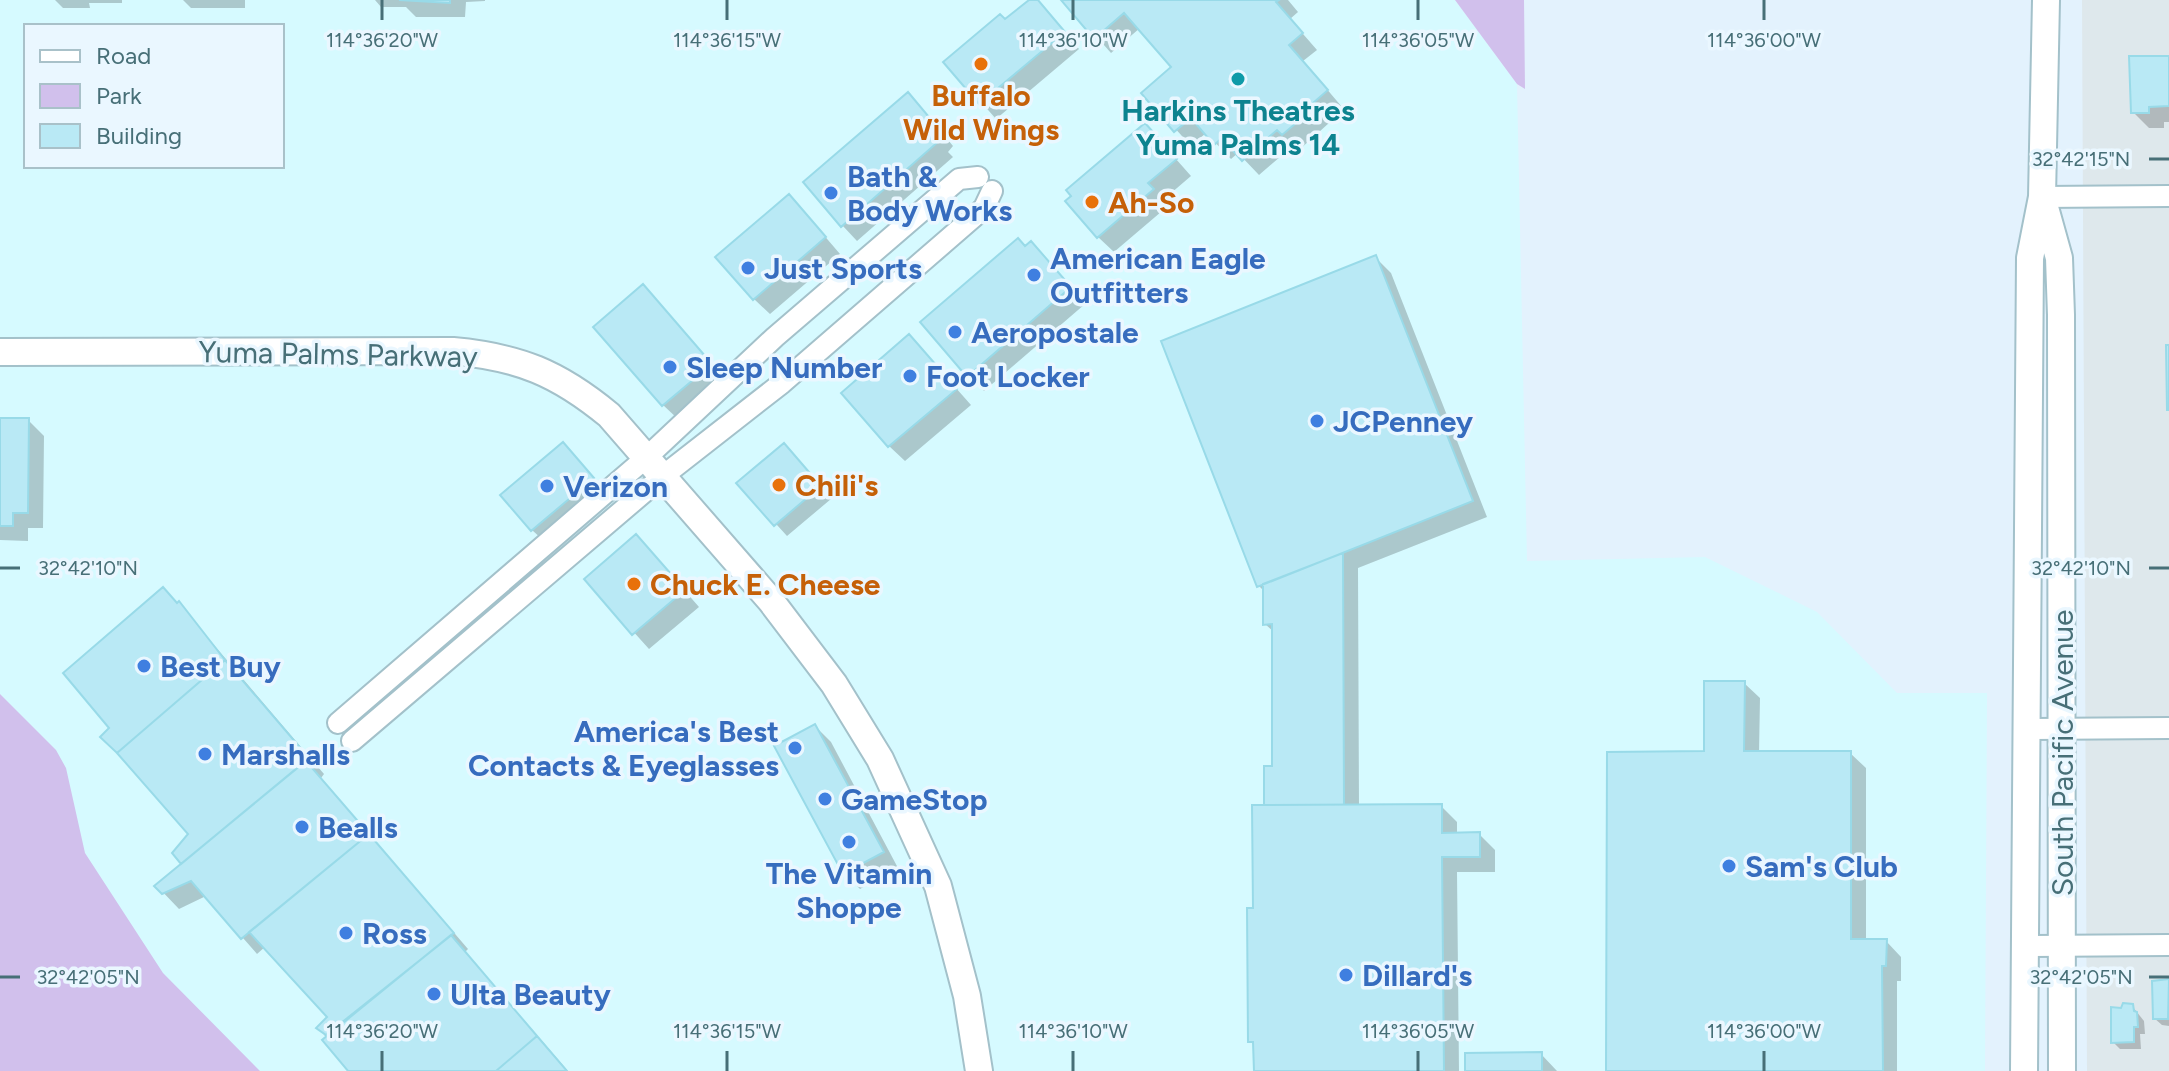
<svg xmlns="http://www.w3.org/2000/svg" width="2169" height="1071" font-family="Figtree,sans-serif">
<rect width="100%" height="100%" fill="#e3f2fd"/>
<path fill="#d6faff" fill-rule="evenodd" d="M0 0H1455L1517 84 1527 561 1705 557 1817 612 1897 693H1987L1985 1071H0ZM26 26H282V166H26Z"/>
<path fill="#dee8ec" d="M2082 0H2169V1071H2087Z"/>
<path fill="#d1c0ec" d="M1455 0H1524L1525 89 1517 84Z
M0 694 56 750 66 768 85 853 163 973 260 1071H0Z"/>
<path fill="#0003" d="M55 0H122V3H89L90 8H63Z
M183 0H245V8H191Z
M375 0H485V1L466 2 465 17H416L406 7H381Z
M1032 0H1035L1049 14 1079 49 996 119 946 62 1006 22Z
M1064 0H1288L1298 12 1290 19 1317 50 1303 61 1342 107 1327 120 1329 123 1299 150 1294 145 1259 175 1238 153 1231 159 1206 133 1191 146 1143 93 1174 67 1140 28 1111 53Z
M2169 57V122H2164V128H2149L2133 112Z
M924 111 953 146 948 152 953 157 857 241 842 225Z
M1160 141 1191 176 1163 200 1168 206 1114 252 1098 237Z
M804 212 840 254 770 314 754 299Z
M1025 248 1046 259 1085 304 984 391 923 322Z
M1376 258 1391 273 1487 517 1358 568 1359 807 1441 806 1457 822V835L1479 834 1495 850V872H1457L1459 1071H1256L1255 1046 1250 1041 1255 910 1266 807 1274 767V632L1265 624V592L1259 586 1164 342Z
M658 302 726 381 679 420 663 405Z
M924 352 971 405 905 461 889 446Z
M0 420H28L44 436 43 528H28V541L0 540Z
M575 456 604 491 544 541 532 530Z
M795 457 831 499 787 536 739 483Z
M651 552 699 607 649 649 586 579Z
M179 604 324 774 321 778 468 949 465 952 568 1071H351L319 1028 330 1017 266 946 257 954 206 896 179 909 157 886 184 864 191 833 111 728Z
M1744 683 1760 698 1759 753H1850L1866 768V941H1886L1901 957V981H1897V1071H1608L1706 753Z
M815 726 831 742 898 868 860 889 844 873Z
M2169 981V1026L2162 1025 2154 1018V982Z
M2132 1006 2144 1021 2145 1034H2140L2141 1049H2120L2113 1042 2123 1010Z
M1541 1054 1557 1071H1467Z"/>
<path fill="#b9e9f5" stroke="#98dae8" stroke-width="2" d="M399 0H450V3Z
M1029 0H1038L1065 32 979 104 943 62 1000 14 1005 19Z
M1061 0H1279L1276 2 1303 33 1289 45 1328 90 1313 103 1315 107 1282 135 1277 130 1242 161 1222 138 1214 145 1191 118 1174 132 1141 93 1171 67 1124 13 1094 39Z
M2129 56H2169V106L2149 107V113H2131Z
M908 92 939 129 934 135 939 141 841 227 803 182Z
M1145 123 1177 159 1148 183 1154 189 1097 238 1065 201 1071 196 1066 190Z
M789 194 826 237 753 300 715 257Z
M1018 238 1025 246 1031 241 1071 287 967 377 920 322Z
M1376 255 1473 501 1257 587 1161 341Z
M643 284 712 364 662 406 593 327Z
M909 334 957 389 888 447 841 393Z
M2166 345H2169V410H2167Z
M0 418H29L28 513H13V526H0Z
M563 442 594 478 531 531 500 495Z
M784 443 821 486 774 526 736 483Z
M636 534 685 590 632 635 584 579Z
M1343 553 1344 805H1264V766H1272V624L1263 625V584Z
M163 587 177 603 179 601 225 660 117 753 100 737 109 728 63 673Z
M225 660 309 758 181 864 172 853 188 834 117 753Z
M1704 681H1745L1744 751H1851V939H1887L1886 966H1882L1883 1071H1606L1607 752 1704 751Z
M815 724 884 852 843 874 774 746Z
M306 761 369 834 241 939 191 881 162 894 154 886Z
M1442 804V833L1480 832V857H1442L1444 1071H1254L1253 1042H1248L1247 908H1253L1252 805Z
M369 834 454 933 326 1035 316 1028 327 1017 249 932Z
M451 935 537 1036 496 1071H348L322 1040Z
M2169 979 2168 1019H2153L2152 981Z
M2123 1003 2133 1004 2134 1011 2137 1012 2138 1027H2134V1042L2111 1043V1007L2121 1008Z
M537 1036 567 1071H496Z
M1542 1052V1071H1465V1053Z"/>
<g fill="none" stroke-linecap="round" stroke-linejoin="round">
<g stroke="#a3c1ca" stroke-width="24">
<path id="minor" d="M2042 197 2169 196
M338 723 647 457 775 337 959 179 978 177
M2028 729 2169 728
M352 741 663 476 782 383 984 208 992 191
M2023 946 2169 945"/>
</g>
<g stroke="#a3c1ca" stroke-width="30">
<path id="tertiary" d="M2044 204 2059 258 2061 315 2062 1071
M0 352 453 351C519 357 558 373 609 415L771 601 834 684 880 759 938 886 967 996 979 1071
M2024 1071 2030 258 2042 197 2046 0"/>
</g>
<use href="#minor" stroke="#fff" stroke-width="20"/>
<use href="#tertiary" stroke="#fff" stroke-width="26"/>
</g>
<path fill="none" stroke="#476f77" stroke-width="3" d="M382 0V20M727 0V20M1073 0V20M1418 0V20M1764 0V20M2149 159H2169M0 568H20M2149 568H2169M0 977H20M2149 977H2169M382 1051V1071M727 1051V1071M1073 1051V1071M1418 1051V1071M1764 1051V1071"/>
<g fill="#e8710a" stroke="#eaf7ff" stroke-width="3">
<circle cx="981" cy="64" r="8"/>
<circle cx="1092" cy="202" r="8"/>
<circle cx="779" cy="485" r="8"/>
<circle cx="634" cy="584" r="8"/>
</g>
<circle fill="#0f9aa8" stroke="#eaf7ff" stroke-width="3" cx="1238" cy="79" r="8"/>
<g fill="#3f7fe0" stroke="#eaf7ff" stroke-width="3">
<circle cx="831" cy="193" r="8"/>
<circle cx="748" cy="268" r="8"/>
<circle cx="1034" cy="275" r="8"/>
<circle cx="955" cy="332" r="8"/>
<circle cx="670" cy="367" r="8"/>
<circle cx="910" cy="376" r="8"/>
<circle cx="1317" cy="421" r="8"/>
<circle cx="547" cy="486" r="8"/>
<circle cx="144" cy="666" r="8"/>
<circle cx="795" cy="748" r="8"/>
<circle cx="205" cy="754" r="8"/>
<circle cx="825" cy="799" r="8"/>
<circle cx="302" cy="827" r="8"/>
<circle cx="849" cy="842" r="8"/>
<circle cx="1729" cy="866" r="8"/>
<circle cx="346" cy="933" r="8"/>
<circle cx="1346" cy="975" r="8"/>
<circle cx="434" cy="994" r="8"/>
</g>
<g text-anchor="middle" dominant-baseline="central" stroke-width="7" stroke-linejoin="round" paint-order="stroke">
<g font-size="30" font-weight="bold" fill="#c56008" stroke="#eaf7ff" text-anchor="start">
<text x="981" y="95" text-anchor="middle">Buffalo<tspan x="981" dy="34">Wild Wings</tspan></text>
<text x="1108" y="202">Ah-So</text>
<text x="795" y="485">Chili's</text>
<text x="650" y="584">Chuck E. Cheese</text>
</g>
<g font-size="30" font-weight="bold" fill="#0d838f" stroke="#eaf7ff">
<text x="1238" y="110">Harkins Theatres<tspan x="1238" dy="34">Yuma Palms 14</tspan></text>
</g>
<g font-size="30" font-weight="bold" fill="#366cbe" stroke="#eaf7ff" text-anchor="start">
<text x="847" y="176">Bath &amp;<tspan x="847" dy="34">Body Works</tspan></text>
<text x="1050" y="258">American Eagle<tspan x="1050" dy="34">Outfitters</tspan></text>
<text x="764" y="268">Just Sports</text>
<text x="971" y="332">Aeropostale</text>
<text x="686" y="367">Sleep Number</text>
<text x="926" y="376">Foot Locker</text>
<text x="1333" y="421">JCPenney</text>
<text x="563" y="486">Verizon</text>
<text x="160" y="666">Best Buy</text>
<text x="779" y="731" text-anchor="end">America's Best<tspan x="779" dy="34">Contacts &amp; Eyeglasses</tspan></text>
<text x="221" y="754">Marshalls</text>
<text x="841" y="799">GameStop</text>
<text x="318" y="827">Bealls</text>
<text x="1745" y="866">Sam's Club</text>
<text x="849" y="873" text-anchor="middle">The Vitamin<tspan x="849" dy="34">Shoppe</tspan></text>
<text x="362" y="933">Ross</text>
<text x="1362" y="975">Dillard's</text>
<text x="450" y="994">Ulta Beauty</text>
</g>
<g font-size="30" fill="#476f77" stroke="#eaf7ff">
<text transform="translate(338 354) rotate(1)">Yuma Palms Parkway</text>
<text transform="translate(2062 753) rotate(-90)">South Pacific Avenue</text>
</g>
</g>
<g font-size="20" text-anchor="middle" fill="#476f77" stroke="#eaf7ff" stroke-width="7" stroke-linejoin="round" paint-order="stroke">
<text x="382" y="47">114°36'20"W</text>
<text x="727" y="47">114°36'15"W</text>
<text x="1073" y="47">114°36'10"W</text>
<text x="1418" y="47">114°36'05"W</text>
<text x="1764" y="47">114°36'00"W</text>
<text x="2081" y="166">32°42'15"N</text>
<text x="88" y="575">32°42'10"N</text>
<text x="2081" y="575">32°42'10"N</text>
<text x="88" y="984">32°42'05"N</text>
<text x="2081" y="984">32°42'05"N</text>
<text x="382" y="1038">114°36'20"W</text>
<text x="727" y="1038">114°36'15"W</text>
<text x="1073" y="1038">114°36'10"W</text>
<text x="1418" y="1038">114°36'05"W</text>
<text x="1764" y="1038">114°36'00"W</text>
</g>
<rect x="24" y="24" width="260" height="144" fill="#eaf7ff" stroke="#a9c1c9" stroke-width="2"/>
<rect x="40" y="50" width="40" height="12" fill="#ffffff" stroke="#a9c1c9" stroke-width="2"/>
<text x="96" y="64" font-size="24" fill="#476f77">Road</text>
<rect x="40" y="84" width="40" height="24" fill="#d1c0ec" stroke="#a9c1c9" stroke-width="2"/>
<text x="96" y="104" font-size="24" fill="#476f77">Park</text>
<rect x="40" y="124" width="40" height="24" fill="#b9e9f5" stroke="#a9c1c9" stroke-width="2"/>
<text x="96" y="144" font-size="24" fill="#476f77">Building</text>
</svg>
